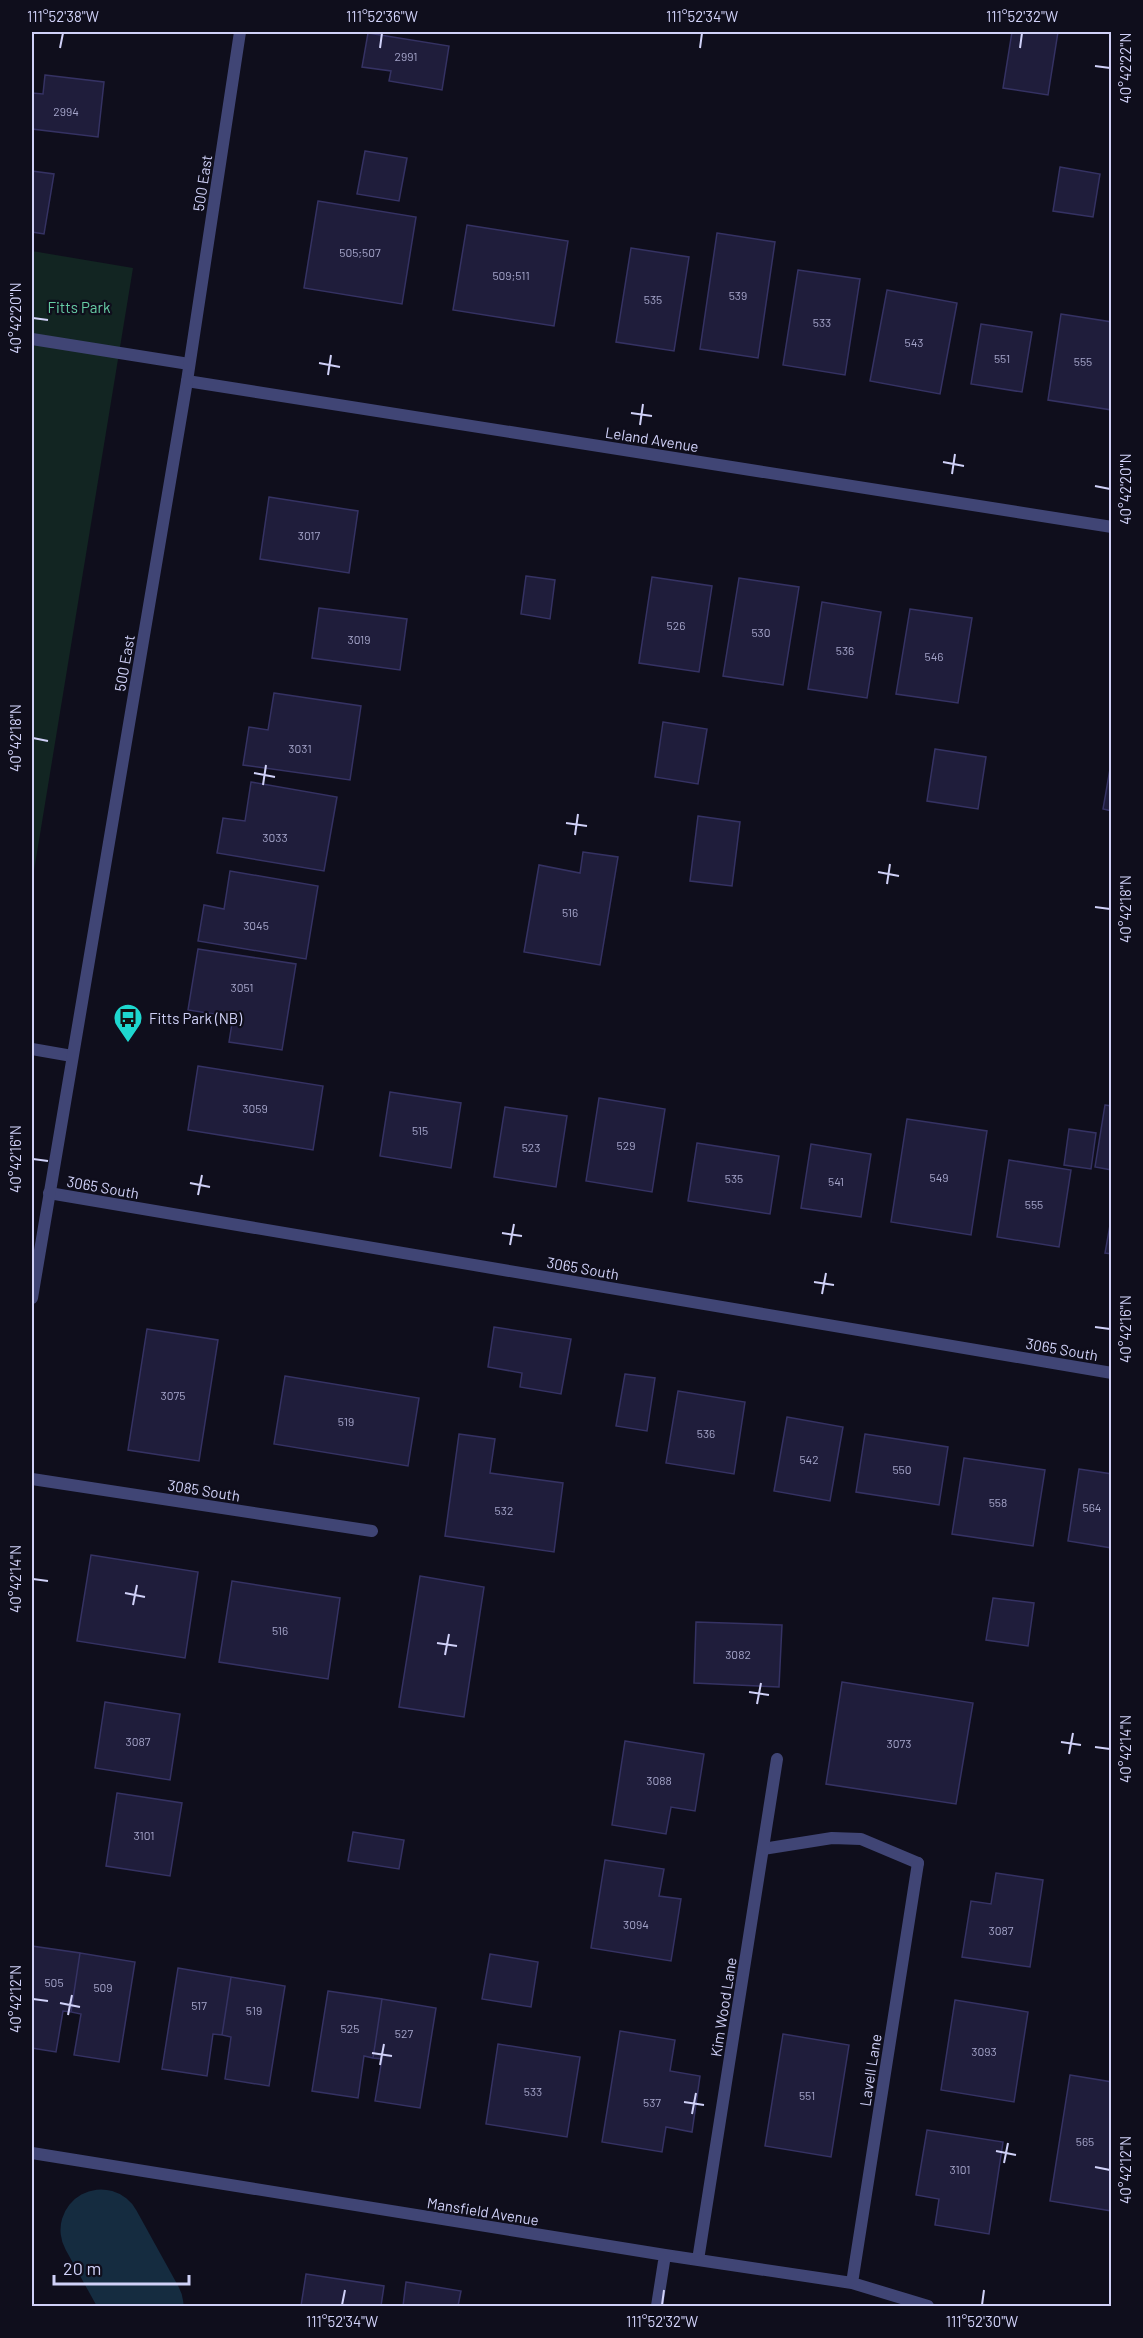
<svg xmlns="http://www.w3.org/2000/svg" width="1143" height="2338" font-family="Barlow,sans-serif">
<rect width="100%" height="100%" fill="#0f0e1c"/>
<path fill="#122522" d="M32 251 133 268 32 883Z"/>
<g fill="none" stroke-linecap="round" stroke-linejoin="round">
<path stroke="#152c40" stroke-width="81" d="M101 2230 143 2306"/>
</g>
<path fill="#1f1d3b" stroke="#353263" stroke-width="1.5" d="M1012 32H1058L1048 95 1003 88Z
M368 33 449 46 442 90 389 81 391 71 362 67Z
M45 75 104 82 98 137 32 129V93L43 94Z
M365 151 407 158 399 201 357 194Z
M1060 167 1100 174 1093 217 1053 211Z
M32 171 54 174 44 234 32 232Z
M318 201 416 217 402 304 304 288Z
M467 225 568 241 554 326 453 310Z
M717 233 775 242 758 358 700 349Z
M631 248 689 257 674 351 616 342Z
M798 270 860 279 845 375 783 365Z
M887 290 957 303 940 394 870 381Z
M1061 314 1112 322V410L1048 400Z
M981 324 1032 332 1022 392 971 384Z
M269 497 358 511 349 573 260 559Z
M526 576 555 580 550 619 521 614Z
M652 577 712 586 699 672 639 663Z
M739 578 799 587 783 685 723 676Z
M822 602 881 612 867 698 808 689Z
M319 608 407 619 400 670 312 658Z
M910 609 972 618 958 703 896 694Z
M274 693 361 706 350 780 243 765 249 727 268 730Z
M663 722 707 729 698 784 655 777Z
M935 749 986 757 978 809 927 801Z
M1110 769H1112V811L1103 809Z
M251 782 337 797 324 871 217 853 223 818 245 821Z
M698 816 740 822 732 886 690 881Z
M583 852 618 857 600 965 524 952 539 865 580 873Z
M230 871 318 886 306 959 198 941 204 905 224 909Z
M198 949 296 964 282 1050 229 1042 233 1017 188 1010Z
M198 1066 323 1086 313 1150 188 1130Z
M390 1092 461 1103 451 1168 380 1156Z
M599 1098 665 1109 652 1192 586 1181Z
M1105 1105 1112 1106V1170L1095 1167Z
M505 1107 567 1116 556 1187 494 1177Z
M907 1119 987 1131 971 1235 891 1222Z
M1069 1129 1096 1133 1091 1169 1064 1165Z
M697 1143 779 1156 770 1214 688 1201Z
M811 1144 871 1154 861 1217 801 1208Z
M1009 1160 1071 1170 1059 1247 997 1237Z
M1112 1214V1254L1105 1253Z
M494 1327 571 1339 561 1394 520 1387 522 1373 488 1367Z
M147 1329 218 1340 199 1461 128 1450Z
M625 1374 655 1378 647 1431 616 1426Z
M285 1376 419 1398 408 1466 274 1444Z
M678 1391 745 1402 734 1474 666 1463Z
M787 1417 843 1427 830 1501 774 1491Z
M459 1434 495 1439 490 1473 563 1483 554 1552 445 1536Z
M865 1434 948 1447 939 1505 856 1492Z
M964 1458 1045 1470 1033 1546 952 1534Z
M1079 1469 1112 1474V1548L1068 1541Z
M91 1555 198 1572 185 1658 77 1641Z
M420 1576 484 1587 464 1717 399 1707Z
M232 1581 340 1598 328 1679 219 1662Z
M993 1598 1034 1603 1028 1646 986 1640Z
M696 1622 782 1625 779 1687 694 1683Z
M842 1682 973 1703 956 1804 826 1784Z
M105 1702 180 1714 170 1780 95 1768Z
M625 1741 704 1754 695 1811 671 1807 666 1834 612 1825Z
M117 1793 182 1803 170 1876 106 1866Z
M353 1832 404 1840 399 1869 348 1861Z
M605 1860 664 1869 659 1896 681 1899 671 1961 591 1948Z
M996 1873 1043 1880 1030 1967 962 1957 971 1901 991 1904Z
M32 1946 80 1953 71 2012 63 2011 56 2052 32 2048Z
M80 1953 135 1962 119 2062 74 2055 81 2014 71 2012Z
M490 1954 538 1962 531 2007 482 1999Z
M178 1968 231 1977 222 2035 213 2034 207 2076 162 2069Z
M231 1977 285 1986 269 2086 225 2079 231 2037 222 2035Z
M328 1991 382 1999 373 2058 364 2056 358 2098 312 2091Z
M382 1999 436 2008 420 2108 375 2101 382 2059 373 2058Z
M955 2000 1028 2012 1014 2102 941 2090Z
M620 2031 675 2040 670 2071 700 2076 692 2132 666 2127 662 2152 602 2142Z
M783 2034 849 2045 831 2157 765 2146Z
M498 2044 580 2057 567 2137 486 2124Z
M1070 2075 1112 2082V2211L1050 2201Z
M927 2130 1003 2142 989 2234 935 2225 939 2199 916 2195Z
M306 2274 384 2286 381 2306H301Z
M406 2282 461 2291 458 2306H403Z"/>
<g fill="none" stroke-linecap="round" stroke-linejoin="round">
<path stroke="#404575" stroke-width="12" d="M32 339 189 364
M32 1049 72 1056
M763 1849 832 1838 861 1839 918 1863"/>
<path stroke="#404575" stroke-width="12" d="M187 381 1112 527
M49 1193 1112 1373
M32 1479 372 1531
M32 2153 665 2255 852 2283 928 2306
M698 2260 777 1759
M852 2283 918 1863
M657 2306 665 2255"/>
<path stroke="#404575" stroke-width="12" d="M32 1298 187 381 240 32"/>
</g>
<path fill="none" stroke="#d0d1f8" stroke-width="2" d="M60 48 63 33M380 48 382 33M700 48 702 33M1020 48 1022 33M1095 66 1110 68M33 318 48 320M319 363 340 367M328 375 331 355M631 413 652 416M640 425 643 404M943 462 964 466M952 474 955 454M1095 486 1110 489M33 738 48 741M254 773 275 777M263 785 266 765M566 823 587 826M575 835 578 814M878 872 899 876M887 884 890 864M1095 907 1110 909M33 1159 48 1161M190 1183 210 1187M198 1195 202 1175M502 1233 522 1236M510 1245 514 1224M814 1282 834 1285M822 1294 826 1273M1095 1327 1110 1329M33 1579 48 1581M125 1593 145 1597M133 1605 137 1585M437 1643 457 1646M445 1655 449 1634M749 1692 769 1695M757 1704 761 1683M1061 1742 1081 1745M1095 1747 1110 1749M1069 1754 1073 1733M33 1999 48 2001M60 2003 80 2007M68 2015 72 1995M372 2053 392 2056M380 2065 384 2044M684 2102 704 2105M692 2114 696 2093M996 2151 1016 2155M1004 2163 1008 2143M1095 2167 1110 2170M342 2305 345 2290M662 2305 664 2290M982 2305 984 2290"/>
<defs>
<g id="bus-pin" transform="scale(1.5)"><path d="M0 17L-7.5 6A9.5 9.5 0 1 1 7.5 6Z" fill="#1ed7cf" stroke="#0f0e1c"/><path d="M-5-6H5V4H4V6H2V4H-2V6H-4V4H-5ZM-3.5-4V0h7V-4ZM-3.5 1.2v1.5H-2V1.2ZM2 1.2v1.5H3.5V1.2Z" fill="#111"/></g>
</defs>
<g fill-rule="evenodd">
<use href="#bus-pin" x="128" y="1018"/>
</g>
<g text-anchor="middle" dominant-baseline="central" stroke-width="4.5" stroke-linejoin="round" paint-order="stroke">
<g font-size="12" fill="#a4a4c9">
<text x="406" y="56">2991</text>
<text x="66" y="111">2994</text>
<text x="360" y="252">505;507</text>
<text x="511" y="275">509;511</text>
<text x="738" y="295">539</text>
<text x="653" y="299">535</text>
<text x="822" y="322">533</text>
<text x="914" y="342">543</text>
<text x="1002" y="358">551</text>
<text x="1083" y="361">555</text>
<text x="309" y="535">3017</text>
<text x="676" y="625">526</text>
<text x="761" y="632">530</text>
<text x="359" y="639">3019</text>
<text x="845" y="650">536</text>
<text x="934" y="656">546</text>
<text x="300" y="748">3031</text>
<text x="275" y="837">3033</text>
<text x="570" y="912">516</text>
<text x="256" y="925">3045</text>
<text x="242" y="987">3051</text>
<text x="255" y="1108">3059</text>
<text x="420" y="1130">515</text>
<text x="626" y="1145">529</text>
<text x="531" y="1147">523</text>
<text x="939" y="1177">549</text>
<text x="734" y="1178">535</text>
<text x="836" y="1181">541</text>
<text x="1034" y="1204">555</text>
<text x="173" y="1395">3075</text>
<text x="346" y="1421">519</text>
<text x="706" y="1433">536</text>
<text x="809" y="1459">542</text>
<text x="902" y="1469">550</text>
<text x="998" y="1502">558</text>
<text x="1092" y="1507">564</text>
<text x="504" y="1510">532</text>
<text x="280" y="1630">516</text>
<text x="738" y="1654">3082</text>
<text x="138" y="1741">3087</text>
<text x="899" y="1743">3073</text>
<text x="659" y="1780">3088</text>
<text x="144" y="1835">3101</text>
<text x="636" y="1924">3094</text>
<text x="1001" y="1930">3087</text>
<text x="54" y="1982">505</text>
<text x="103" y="1987">509</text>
<text x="199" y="2005">517</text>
<text x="254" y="2010">519</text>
<text x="350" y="2028">525</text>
<text x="404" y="2033">527</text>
<text x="984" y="2051">3093</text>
<text x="533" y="2091">533</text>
<text x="807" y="2095">551</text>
<text x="652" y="2102">537</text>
<text x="1085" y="2141">565</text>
<text x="960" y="2169">3101</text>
</g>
<g font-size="15" fill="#d0d1f8" stroke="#0f0e1c">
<text transform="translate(202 183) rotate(-81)">500 East</text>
<text transform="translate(652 439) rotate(9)">Leland Avenue</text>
<text transform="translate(124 663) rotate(-80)">500 East</text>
<text transform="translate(103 1187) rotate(10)">3065 South</text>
<text transform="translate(583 1268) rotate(10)">3065 South</text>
<text transform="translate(1062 1349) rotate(10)">3065 South</text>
<text transform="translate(204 1490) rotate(9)">3085 South</text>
<text transform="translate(723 2007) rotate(-81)">Kim Wood Lane</text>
<text transform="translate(870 2070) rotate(-81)">Lavell Lane</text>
<text transform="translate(483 2211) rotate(9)">Mansfield Avenue</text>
</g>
<g font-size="15" fill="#67cea6" stroke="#0f0e1c">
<text x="79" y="307">Fitts Park</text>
</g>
<g font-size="15" fill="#d0d1f8" stroke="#0f0e1c" text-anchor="start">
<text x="149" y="1018">Fitts Park (NB)</text>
</g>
</g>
<rect width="1143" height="2338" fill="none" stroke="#0f0e1c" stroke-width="66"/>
<path d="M54 2275v9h135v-9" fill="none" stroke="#d0d1f8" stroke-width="3"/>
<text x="63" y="2275" font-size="18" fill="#d0d1f8" stroke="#0f0e1c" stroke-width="4.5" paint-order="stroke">20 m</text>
<rect x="33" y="33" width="1077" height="2272" fill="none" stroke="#d0d1f8" stroke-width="2"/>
<g font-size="15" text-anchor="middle" fill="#d0d1f8">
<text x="63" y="22">111°52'38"W</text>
<text x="382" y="22">111°52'36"W</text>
<text x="702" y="22">111°52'34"W</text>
<text x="1022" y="22">111°52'32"W</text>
<text transform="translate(1126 68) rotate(-90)" y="5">40°42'22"N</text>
<text transform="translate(16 318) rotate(-90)" y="5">40°42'20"N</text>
<text transform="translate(1126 489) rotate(-90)" y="5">40°42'20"N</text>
<text transform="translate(16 738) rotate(-90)" y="5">40°42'18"N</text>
<text transform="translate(1126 909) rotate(-90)" y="5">40°42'18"N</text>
<text transform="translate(16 1159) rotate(-90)" y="5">40°42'16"N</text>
<text transform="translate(1126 1329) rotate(-90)" y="5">40°42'16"N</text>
<text transform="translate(16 1579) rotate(-90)" y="5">40°42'14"N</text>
<text transform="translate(1126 1749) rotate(-90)" y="5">40°42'14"N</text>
<text transform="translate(16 1999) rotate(-90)" y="5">40°42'12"N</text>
<text transform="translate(1126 2170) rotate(-90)" y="5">40°42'12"N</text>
<text x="342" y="2327">111°52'34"W</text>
<text x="662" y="2327">111°52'32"W</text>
<text x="982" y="2327">111°52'30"W</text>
</g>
</svg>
